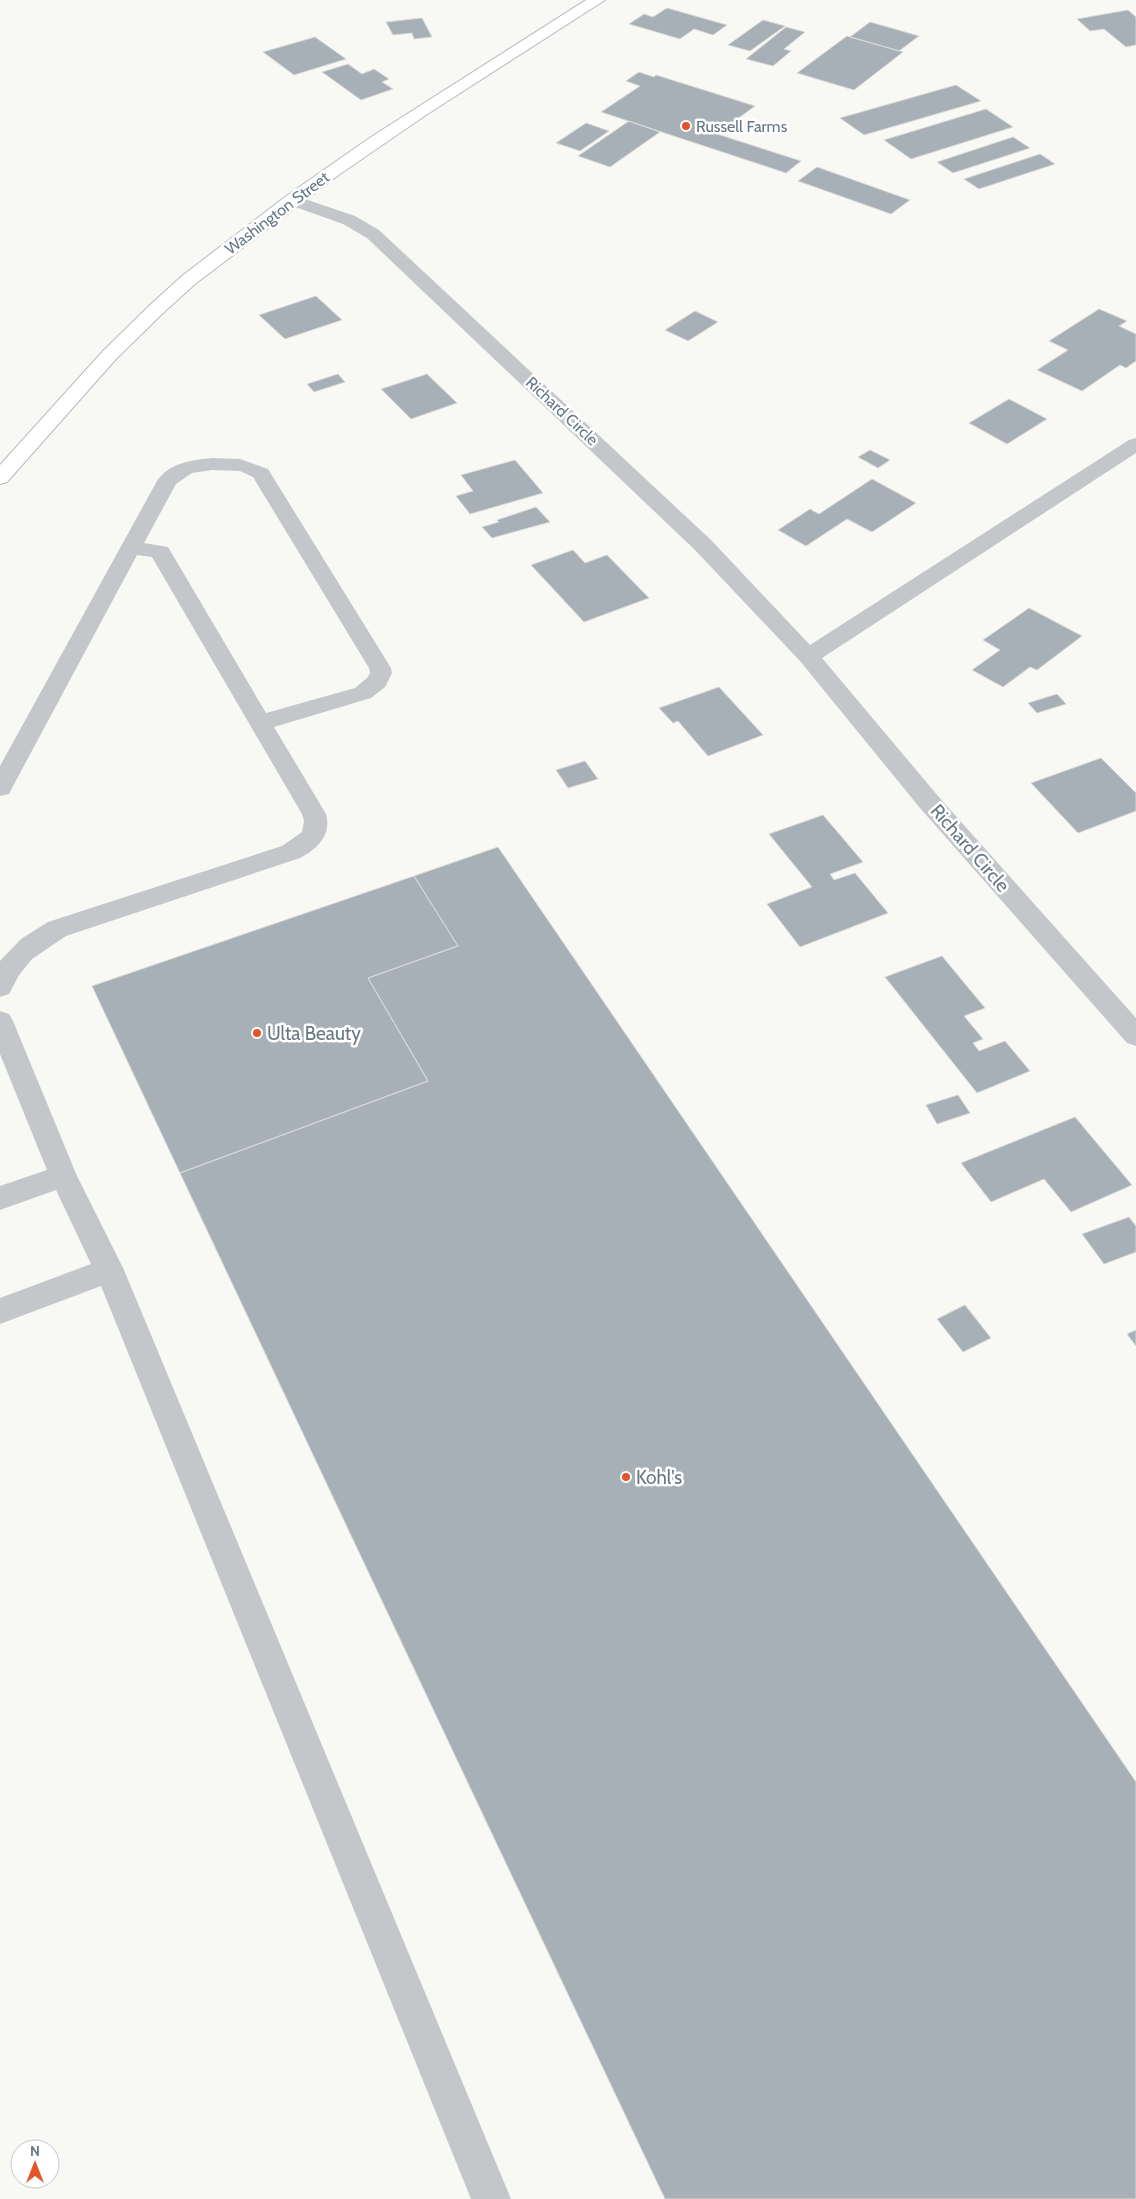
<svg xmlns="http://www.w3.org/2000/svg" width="1136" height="2199" font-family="Cabin,sans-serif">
<rect width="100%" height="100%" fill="#f8f8f5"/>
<path fill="#a7b0b6" stroke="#d9d9d7" d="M667 8 727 25 713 35 694 29 680 39 629 24 644 14 653 17Z
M1128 10 1136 17V45L1126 47 1104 29 1090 31 1077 19Z
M422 18 432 37 414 39 412 33 393 35 386 22Z
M763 20 785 26 750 51 728 45Z
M870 22 919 36 899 51 850 37Z
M786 27 805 32 784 49 791 51 773 66 746 59Z
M847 36 903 52 854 90 797 73Z
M315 37 346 59 294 75 263 52Z
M348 64 362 74 374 69 389 79 382 82 393 89 361 100 322 72Z
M639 72 654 77 656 75 755 106 717 134 801 161 786 173 601 112 640 86 626 81Z
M956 85 981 101 864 135 840 118Z
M986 109 1013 127 911 159 884 140Z
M629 121 660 132 610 167 578 156Z
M586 123 609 131 580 151 556 143Z
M1013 137 1030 148 953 173 937 162Z
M1040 154 1055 164 979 189 964 179Z
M817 167 910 200 891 214 798 181Z
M316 296 342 320 285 339 259 315Z
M1099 309 1127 321 1119 326 1136 334V361L1126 368 1120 365 1082 391 1037 370 1068 350 1049 341Z
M695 311 718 322 688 341 665 330Z
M338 374 345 382 314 392 307 384Z
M427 374 457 403 411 419 381 389Z
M1009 399 1047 419 1007 444 969 423Z
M870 450 890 460 878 468 858 457Z
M515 460 543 493 470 514 456 496 473 491 461 475Z
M872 479 916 503 872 532 847 519 806 546 778 530 810 509 819 514Z
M536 507 550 522 492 538 482 527 499 522 497 520Z
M573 550 585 563 607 555 649 598 584 622 531 565Z
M1029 608 1082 636 1037 670 1030 667 1003 687 972 670 1000 650 983 640Z
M719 687 763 735 708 756 678 721 673 723 659 708Z
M1057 694 1066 704 1037 713 1028 703Z
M1101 758 1136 793V811L1078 833 1031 783Z
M585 761 598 779 568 788 556 770Z
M823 815 863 862 830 874 834 880 855 873 888 913 800 947 767 904 812 887 769 834Z
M498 847 1136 1782V2199H665L467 1781 180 1173 428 1081 368 978 458 946 414 876Z
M414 876 458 946 368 978 428 1081 180 1173 92 986Z
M942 956 985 1008 964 1016 983 1039 973 1043 979 1051 1005 1041 1030 1071 977 1093 885 977Z
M958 1095 970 1113 937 1124 926 1105Z
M1075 1117 1132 1185 1071 1212 1044 1179 991 1202 961 1163Z
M1129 1217 1136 1226V1252L1104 1264 1082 1234Z
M965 1305 991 1338 963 1352 937 1319Z
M1136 1330V1346L1127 1334Z"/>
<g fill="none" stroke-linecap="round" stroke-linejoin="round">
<g stroke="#b5bbbf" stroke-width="2">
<path id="secondary" d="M586 0H605L426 115 340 174 195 284 163 313 116 359 7 482 0 484V465L103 351 150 305 182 276 285 197 371 137Z"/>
</g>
<path fill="#c3c7ca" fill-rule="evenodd" d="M212 458 240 459 268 469 391 668 392 673 385 687 371 698 274 727 326 814C332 835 317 849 300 858L66 936 32 959 19 975 9 994 0 997V961L21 939 48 922 282 846 302 832 304 821 302 814 152 557 137 555 12 788 9 794 0 796V766L157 481C169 463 192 460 212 458ZM212 470 240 471 253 477 369 668 370 673 367 678 355 688 266 713 168 547 144 543 176 484 192 473Z
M0 1011 9 1014 13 1021 77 1176 124 1270 511 2199H471L101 1286 0 1324V1298L91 1264 56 1190 0 1210V1186L47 1170 0 1054Z"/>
<path fill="#c3c7ca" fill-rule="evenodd" d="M293 195 355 216 379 230 711 540 810 645 1129 440 1136 438V453L822 658 938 796 1136 1018V1046L1127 1043 920 808 800 661 695 550 367 238 343 224 287 204 284 200 287 196Z"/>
<use href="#secondary" fill="#fff" fill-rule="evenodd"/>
</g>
<g fill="#e35529" stroke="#fff" stroke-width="2">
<circle cx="686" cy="126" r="5"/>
<circle cx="257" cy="1033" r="5"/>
<circle cx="626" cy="1477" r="5"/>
</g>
<g text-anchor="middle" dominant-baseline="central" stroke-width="5" stroke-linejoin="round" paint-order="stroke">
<g font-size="16" fill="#667886" stroke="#fff" text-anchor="start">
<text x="696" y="126">Russell Farms</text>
</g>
<g font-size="16" fill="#667886" stroke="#fff">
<text transform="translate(277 213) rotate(-37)">Washington Street</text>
<text transform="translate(562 411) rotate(43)">Richard Circle</text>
</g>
<g font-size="19" fill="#667886" stroke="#fff">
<text transform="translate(970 848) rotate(49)">Richard Circle</text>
</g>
<g font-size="19" fill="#667886" stroke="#fff" text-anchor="start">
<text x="267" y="1033">Ulta Beauty</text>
<text x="636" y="1477">Kohl's</text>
</g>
</g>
<g transform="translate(35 2164)"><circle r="24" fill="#ffffff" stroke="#c2c9cf"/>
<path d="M0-4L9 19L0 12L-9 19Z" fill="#e35529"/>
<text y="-8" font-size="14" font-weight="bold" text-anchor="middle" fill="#667886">N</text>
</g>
</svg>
